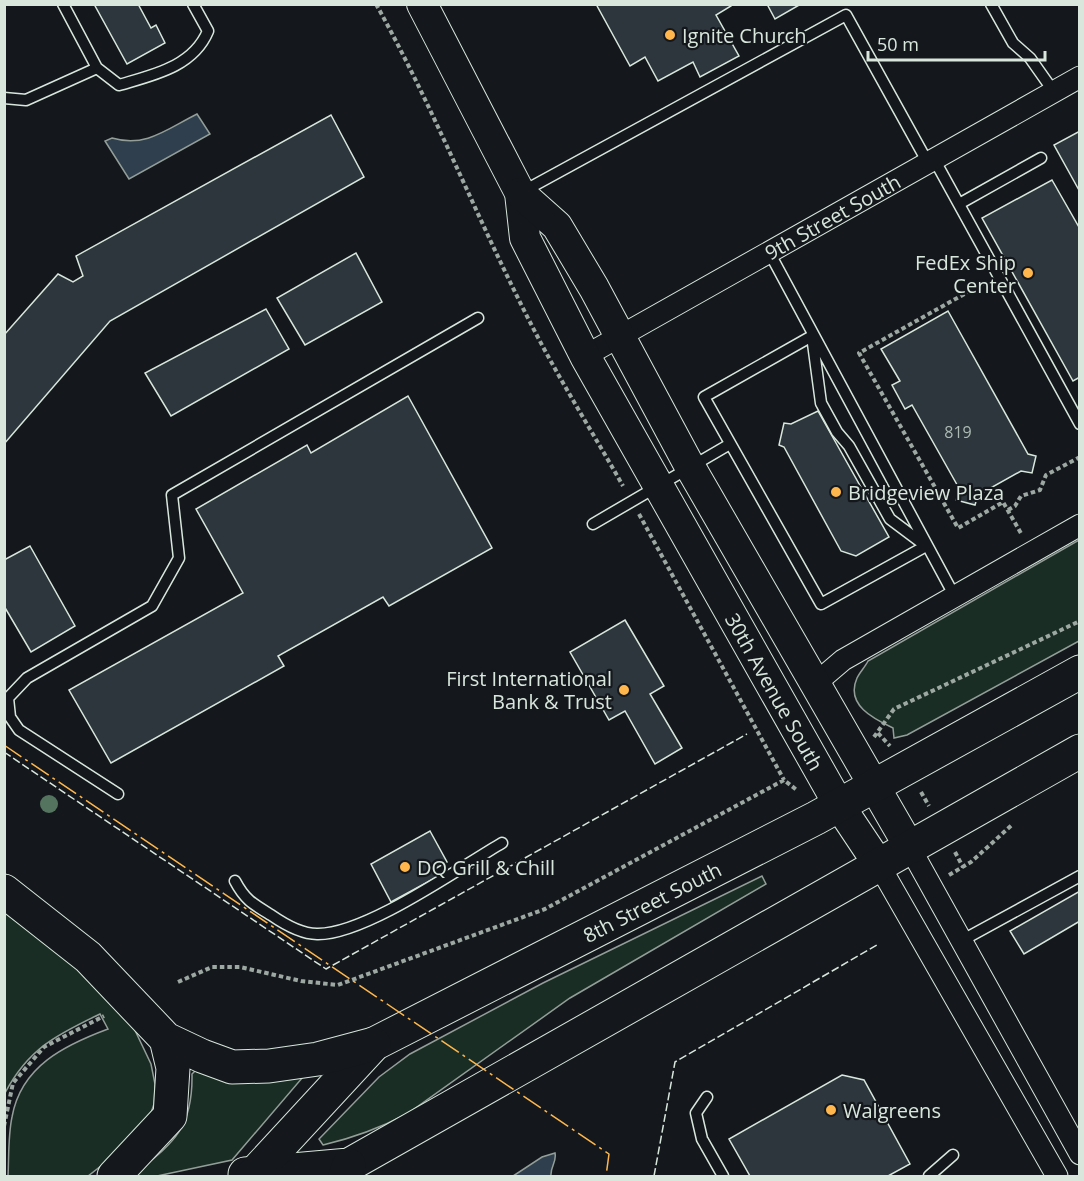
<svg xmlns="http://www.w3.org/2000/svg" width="1084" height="1181" font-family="'Open Sans',sans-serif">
<rect width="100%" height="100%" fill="#14181c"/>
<path fill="#1a2d24" stroke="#939e99" stroke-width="1.5" d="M1079 540V641L907 735 894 738 893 728C874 719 845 705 857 678 860 672 865 667 868 661Z
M762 876 766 884 570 998 407 1114C380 1128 353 1138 323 1145L319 1139 379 1077 410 1054 543 983Z
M5 913 83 972 131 1022 151 1064 155 1084 154 1104 149 1119 128 1145 88 1176H8C9 1157 8 1136 12 1117 21 1066 65 1045 108 1029L100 1014C56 1035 28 1049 5 1093Z
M196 1070 303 1077 232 1160 157 1176H132C173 1143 193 1130 192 1074Z"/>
<path fill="#2f3f4d" stroke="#939e99" stroke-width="1.5" d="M197 114 210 134 129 179 105 141 112 138C146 148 167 129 197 114Z
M555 1153C557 1162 550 1167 551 1176H513L542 1157Z"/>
<path fill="#2c363c" stroke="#d8e6dc" stroke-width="1.5" d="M94 4H138L151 28 156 25 165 43 127 64Z
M596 4H730L731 6 716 15 739 56 700 77 693 62 658 81 645 57 630 66Z
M767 4H801L775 19Z
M331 115 364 177 110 321 4 444V335L58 274 73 282 83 276 76 256Z
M1080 131V192L1054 145Z
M1052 180 1080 229V377L1073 381 982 218Z
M356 253 382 302 305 345 277 298Z
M266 309 289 349 171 416 145 373Z
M948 311 1028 454 1036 456 1032 473 1021 471 978 495 975 505 956 500 960 490 912 405 905 409 892 385 900 381 881 349Z
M408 396 492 548 389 606 383 597 278 656 284 666 111 763 69 690 243 593 196 509 307 445 311 453Z
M818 411 889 537 856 556 841 551 784 447 779 445 784 423 791 424Z
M30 546 75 626 31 652 4 606V560Z
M625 620 664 686 650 694 682 748 655 764 625 711 609 720 570 652Z
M430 831 447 862 433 870 437 877 391 902 371 864Z
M1080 891V921L1024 954 1010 931Z
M842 1075 864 1080 910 1164 888 1176H750L729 1139Z"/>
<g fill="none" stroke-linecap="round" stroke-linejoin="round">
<g stroke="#d8e6dc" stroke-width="13">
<path id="lane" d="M63 4 97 68 119 85C153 75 193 67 208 31L193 4
M991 4 1013 43 1030 58 1054 92
M4 98 26 100 97 68
M934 159 1080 424
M522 192 846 15 928 163
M959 204 1041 158
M769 252 954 595
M812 336 821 403 837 432 849 446 890 519 926 546 821 604 704 397Z
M593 524 730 444
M118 794 19 730 10 717 8 698 27 678 152 606 179 558 172 495 478 318
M235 881C245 900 253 904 271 915 284 924 301 934 317 934 365 935 459 868 502 843
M961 941 1080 876
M707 1097 696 1113 702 1139 723 1176
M929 1176 953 1155"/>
</g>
<g stroke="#d8e6dc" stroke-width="23">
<g id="street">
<path id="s1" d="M585 356 1080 77"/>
<path d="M816 683 843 660 1080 525"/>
<path d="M910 848 1080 1154"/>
<path d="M879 865 1057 1176"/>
</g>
</g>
<g stroke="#d8e6dc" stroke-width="32">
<g id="secondary">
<path id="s2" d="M422 4 520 193 525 238 585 356 839 805 879 865"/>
<path d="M520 193 557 226 594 288 689 465 910 848"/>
</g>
</g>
<g stroke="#d8e6dc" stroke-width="35">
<g id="primary">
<path d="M245 1174 349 1165 1080 751"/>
<path id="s3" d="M252 1176 374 1044 816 818 1080 672"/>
</g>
</g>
<g stroke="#d8e6dc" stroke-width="35">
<path id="highway" d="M4 891 88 957 166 1039 202 1056 232 1067 269 1066 318 1059 374 1044
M114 1176 170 1116 173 1068 166 1039
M345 1176 349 1165"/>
</g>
<path stroke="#9da8a2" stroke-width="4" stroke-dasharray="4.5 3" stroke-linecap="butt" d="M376 4C434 108 477 219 531 324 559 379 593 433 623 486
M984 283 859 353 958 528 1003 502 1022 535
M1008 510 1015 506 1021 496 1040 490 1046 475 1080 457
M639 514 784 780
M878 733 890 746
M874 737 894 709 1080 621
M921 792 929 806
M955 852 963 867
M949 875 971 862 1013 824
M178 982 212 967H240L301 981 338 985 545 909 784 780 798 791
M4 1126 13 1083 44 1047 104 1016"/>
<use href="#lane" stroke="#14181c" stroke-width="10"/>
<use href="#street" stroke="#14181c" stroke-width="21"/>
<use href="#secondary" stroke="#14181c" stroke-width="30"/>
<use href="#primary" stroke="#14181c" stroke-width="33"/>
<use href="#highway" stroke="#14181c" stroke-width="33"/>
<path stroke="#d8e6dc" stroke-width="1.5" stroke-dasharray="8 3" stroke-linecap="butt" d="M4 752 326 969 747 734
M654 1176 675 1062 877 945"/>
<path stroke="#ffb74d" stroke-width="1.5" stroke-dasharray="21 4.5 3 4.5" stroke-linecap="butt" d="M4 745 609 1154 606 1176"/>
</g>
<circle fill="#55745f" cx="49" cy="804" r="9"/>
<g fill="#ffb74d" stroke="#14181c" stroke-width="2">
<circle cx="670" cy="35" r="6"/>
<circle cx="1028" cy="273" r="6"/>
<circle cx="836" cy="492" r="6"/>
<circle cx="624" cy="690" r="6"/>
<circle cx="405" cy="867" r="6"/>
<circle cx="831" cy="1110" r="6"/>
</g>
<g text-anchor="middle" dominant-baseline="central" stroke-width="4.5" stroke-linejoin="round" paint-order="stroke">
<g font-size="16" fill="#adbab4">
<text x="958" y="432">819</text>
</g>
<g font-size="20" fill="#d8e6dc" stroke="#14181c" text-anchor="start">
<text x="682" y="35">Ignite Church</text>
<text x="1016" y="262" text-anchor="end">FedEx Ship<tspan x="1016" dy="23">Center</tspan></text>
<text x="848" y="492">Bridgeview Plaza</text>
<text x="612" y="678" text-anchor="end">First International<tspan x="612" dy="23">Bank &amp; Trust</tspan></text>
<text x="417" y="867">DQ Grill &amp; Chill</text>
<text x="843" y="1110">Walgreens</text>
</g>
<g font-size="20" fill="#d8e6dc" stroke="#14181c">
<text stroke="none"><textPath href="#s1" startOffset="284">9th Street South</textPath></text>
<text stroke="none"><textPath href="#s2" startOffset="776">30th Avenue South</textPath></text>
<text stroke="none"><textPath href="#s3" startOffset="492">8th Street South</textPath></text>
</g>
</g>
<rect width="1084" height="1181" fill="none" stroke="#d8e6dc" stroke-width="12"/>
<path d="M868 51v9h177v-9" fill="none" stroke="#d8e6dc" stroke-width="3"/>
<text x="877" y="51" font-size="18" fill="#d8e6dc" stroke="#14181c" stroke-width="4.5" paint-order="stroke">50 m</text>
</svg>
